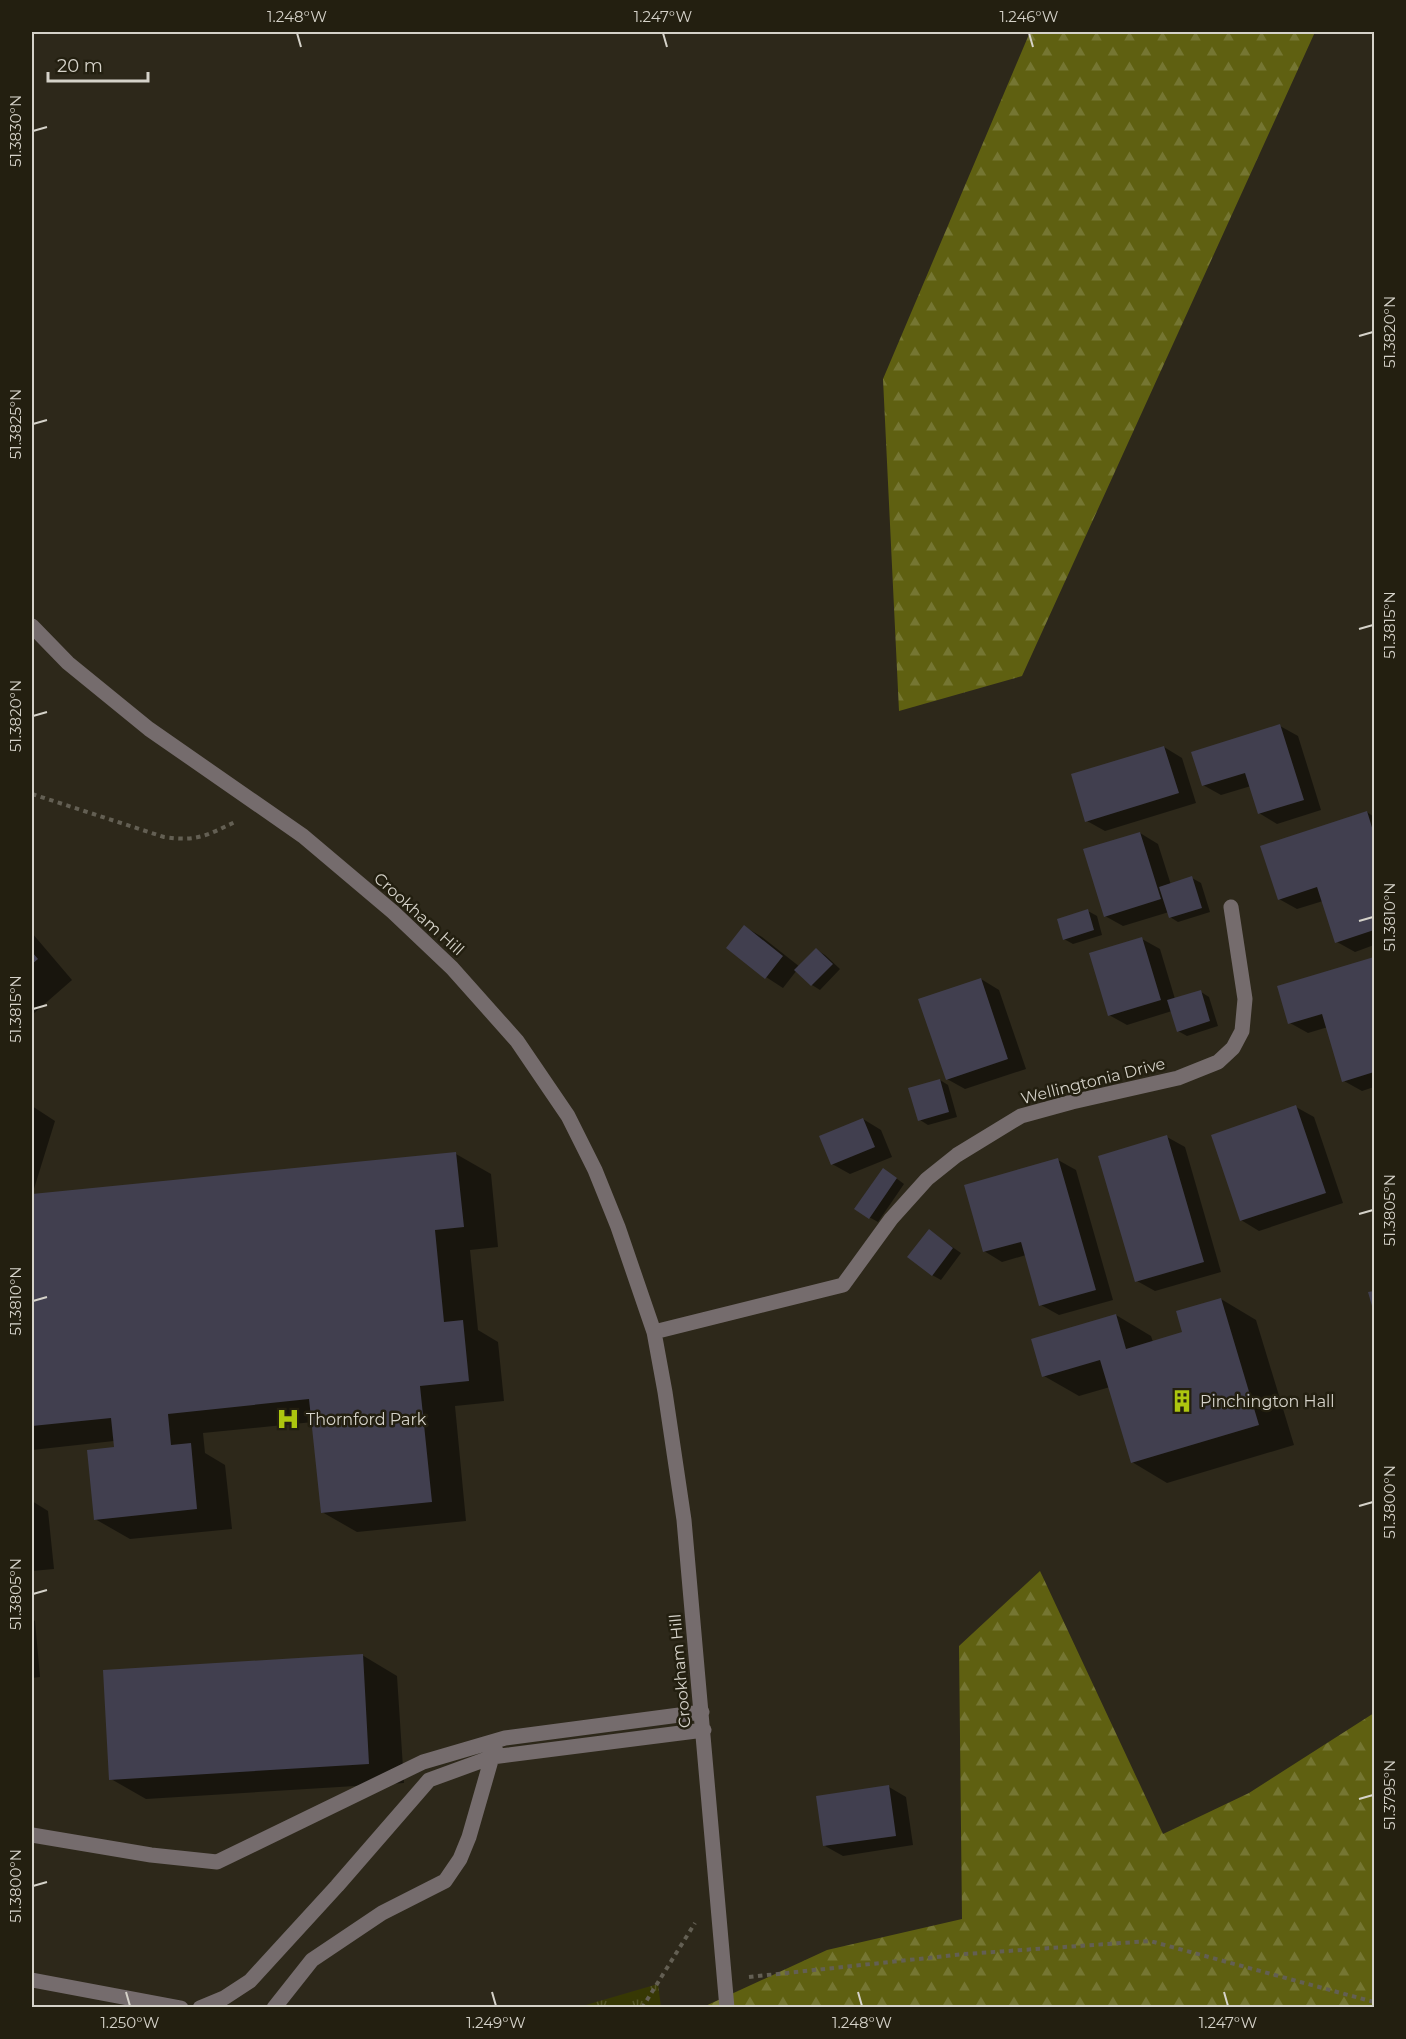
<svg xmlns="http://www.w3.org/2000/svg" width="1406" height="2039" font-family="Montserrat,sans-serif">
<defs>
<pattern id="grass-tufts" width="24" height="20" patternUnits="userSpaceOnUse" patternTransform="scale(1.5)"><rect width="24" height="20" fill="#373804"/><path d="M3 7l-1-3M5 7V3M7 7l1-3M15 17l-1-3M17 17v-4M19 17l1-3" fill="none" stroke="#535427"/></pattern>
<pattern id="forest-firs" width="22" height="20" patternUnits="userSpaceOnUse" patternTransform="scale(1.5)"><rect width="22" height="20" fill="#5f6011"/><path d="M5 1l3.5 6h-7zM16 11l3.5 6h-7z" fill="#757632"/></pattern>
</defs>
<rect width="100%" height="100%" fill="#2d281a"/>
<path fill="url(#grass-tufts)" d="M658 1984 661 2007H579Z"/>
<path fill="url(#forest-firs)" d="M1030 32H1315L1022 676 899 711 883 379Z
M1040 1571 1163 1834 1249 1793 1374 1713V2007L701 2008 827 1950 962 1919 959 1646Z"/>
<path fill="#0007" d="M1280 726 1298 736 1321 810 1277 824 1259 813 1251 786 1221 795 1203 785Z
M1164 747 1182 758 1196 803 1105 831 1087 821Z
M1367 812 1374 817V945L1355 952 1337 942 1323 901 1297 909 1279 899Z
M1140 833 1158 844 1171 885 1192 878 1201 883 1210 912 1178 922 1170 917 1169 912 1123 926 1105 916Z
M1088 911 1097 916 1102 935 1073 944 1064 939Z
M745 927 762 937 800 967 817 950 825 955 840 969 820 990 812 985 797 970 783 988 766 977Z
M32 933 72 980 32 1015Z
M1142 939 1160 949 1175 999 1201 992 1209 997 1218 1026 1187 1036 1178 1031 1172 1011 1127 1025 1109 1015Z
M1374 959V1087L1362 1091 1344 1081 1328 1027 1308 1033 1290 1023 1279 987Z
M981 979 999 990 1026 1069 965 1089 947 1079Z
M940 1080 948 1085 957 1117 928 1125 920 1120Z
M32 1106 55 1121 33 1192H32Z
M1296 1107 1314 1117 1343 1203 1259 1231 1241 1220Z
M863 1119 881 1130 892 1157 850 1174 832 1164Z
M1167 1137 1185 1147 1221 1272 1155 1291 1137 1281Z
M456 1154 491 1174 498 1247 470 1250 478 1330 498 1342 504 1401 455 1406 466 1521 357 1532 322 1512 313 1422 203 1433 205 1453 225 1465 232 1529 130 1539 95 1519 115 1449 114 1441 32 1450V1196Z
M1058 1160 1076 1170 1113 1300 1059 1315 1041 1305 1026 1255 1002 1262 984 1251Z
M892 1175 904 1184 878 1222 869 1217Z
M929 1231 961 1253 941 1280 932 1275Z
M1221 1299 1256 1320 1294 1445 1167 1483 1132 1462 1110 1387 1079 1396 1044 1376 1116 1315 1151 1336 1153 1342 1184 1333Z
M32 1501 48 1511 54 1569 32 1571Z
M32 1619 35 1621 40 1677 32 1678Z
M362 1655 397 1676 404 1783 146 1799 111 1779Z
M889 1787 906 1797 913 1845 843 1856 825 1846Z"/>
<path fill="#413f4f" d="M1280 724 1304 800 1258 814 1245 773 1202 786 1191 752Z
M1164 746 1179 793 1085 822 1071 774Z
M1367 811 1374 834V930L1335 943 1317 887 1278 900 1260 846Z
M1140 832 1161 899 1104 917 1083 849Z
M1192 876 1202 908 1169 918 1159 887Z
M1088 909 1094 930 1063 940 1057 919Z
M744 925 783 956 765 979 726 948Z
M1142 937 1161 1000 1108 1016 1089 953Z
M816 948 833 964 811 986 794 970Z
M32 952 38 959 32 964Z
M1374 957V1072L1342 1082 1322 1014 1288 1024 1277 986Z
M981 978 1008 1059 946 1080 918 999Z
M1201 990 1210 1021 1177 1032 1167 1000Z
M940 1079 949 1112 918 1121 908 1088Z
M1296 1105 1326 1193 1240 1221 1211 1135Z
M863 1118 875 1147 831 1165 819 1136Z
M1167 1135 1204 1262 1135 1282 1098 1156Z
M456 1152 464 1227 435 1230 444 1322 463 1320 469 1381 420 1386 432 1502 321 1513 309 1399 168 1414 171 1445 191 1443 197 1509 94 1520 87 1450 114 1447 111 1418 32 1426V1194Z
M1058 1158 1096 1290 1039 1306 1021 1242 983 1252 964 1185Z
M883 1168 897 1178 869 1219 854 1209Z
M929 1229 953 1248 932 1276 907 1257Z
M1374 1291V1313L1368 1292Z
M1221 1298 1259 1425 1131 1463 1100 1360 1042 1377 1031 1339 1116 1314 1126 1349 1182 1332 1176 1311Z
M363 1654 369 1764 109 1780 103 1670Z
M889 1785 896 1836 823 1846 816 1796Z"/>
<g fill="none" stroke-linecap="round" stroke-linejoin="round">
<path stroke="#635f53" stroke-width="4" stroke-dasharray="4.5 4.5" stroke-linecap="butt" d="M32 794 164 837C198 842 207 835 237 821
M749 1977 965 1954 1150 1941 1374 2002
M642 2008 695 1923"/>
<path stroke="#756c6d" stroke-width="15" d="M32 626 68 663 149 729 303 836 393 912 452 968 517 1041 568 1116 595 1170 618 1227 654 1332 665 1392 684 1520 727 2008
M654 1332 843 1285 891 1219 927 1179 957 1155 1021 1116 1072 1102 1178 1078 1218 1062 1233 1048 1242 1031 1245 999 1231 907
M32 1835 151 1855 217 1862 423 1762 505 1738 702 1712
M32 1980 181 2008
M200 2008 224 1998 250 1981 337 1886 429 1780 492 1757 704 1730
M274 2008 312 1960 382 1913 445 1881 460 1859 469 1837 492 1757 496 1751"/>
</g>
<path fill="none" stroke="#d5d2c9" stroke-width="2" d="M297 33 301 47M663 33 667 47M1029 33 1033 47M33 131 47 127M1359 336 1373 332M33 424 47 420M1359 629 1373 625M33 716 47 712M1359 921 1373 917M33 1009 47 1005M1359 1214 1373 1210M33 1301 47 1297M1359 1506 1373 1502M33 1594 47 1590M1359 1799 1373 1795M33 1886 47 1882M126 1992 130 2006M492 1992 496 2006M858 1992 862 2006M1224 1992 1228 2006"/>
<defs>
<g id="building-bare" transform="scale(1.8)"><path d="M-4-6H4V6H1V3H-1V6H-4ZM-2.5-4.3h1.7v1.8h-1.7ZM.8-4.3h1.7v1.8H.8ZM-2.5-1h1.7V.8h-1.7ZM.8-1h1.7V.8H.8Z" fill="#adc60f" stroke="#231f10" stroke-width="2.5" paint-order="stroke"/></g>
<g id="hospital-bare" transform="scale(1.8)"><path d="M-5-5h3v3.5h4V-5h3V5h-3V1.5h-4V5h-3Z" fill="#adc60f" stroke="#231f10" stroke-width="2.5" paint-order="stroke"/></g>
</defs>
<g fill-rule="evenodd">
<use href="#building-bare" x="1182" y="1401"/>
<use href="#hospital-bare" x="288" y="1419"/>
</g>
<g text-anchor="middle" dominant-baseline="central" stroke-width="5" stroke-linejoin="round" paint-order="stroke">
<g font-size="16" fill="#d5d2c9" stroke="#231f10">
<text transform="translate(419 914) rotate(42)">Crookham Hill</text>
<text transform="translate(1093 1081) rotate(-14)">Wellingtonia Drive</text>
<text transform="translate(680 1671) rotate(-95)">Crookham Hill</text>
</g>
<g font-size="16" fill="#d5d2c9" stroke="#231f10" text-anchor="start">
<text x="1200" y="1401">Pinchington Hall</text>
<text x="306" y="1419">Thornford Park</text>
</g>
</g>
<rect width="1406" height="2039" fill="none" stroke="#231f10" stroke-width="66"/>
<path d="M48 72v9h100v-9" fill="none" stroke="#d5d2c9" stroke-width="3"/>
<text x="57" y="72" font-size="18" fill="#d5d2c9" stroke="#231f10" stroke-width="4.5" paint-order="stroke">20 m</text>
<rect x="33" y="33" width="1340" height="1973" fill="none" stroke="#d5d2c9" stroke-width="2"/>
<g font-size="15" text-anchor="middle" fill="#d5d2c9">
<text x="297" y="22">1.248°W</text>
<text x="663" y="22">1.247°W</text>
<text x="1029" y="22">1.246°W</text>
<text transform="translate(16 131) rotate(-90)" y="5">51.3830°N</text>
<text transform="translate(1390 332) rotate(-90)" y="5">51.3820°N</text>
<text transform="translate(16 424) rotate(-90)" y="5">51.3825°N</text>
<text transform="translate(1390 625) rotate(-90)" y="5">51.3815°N</text>
<text transform="translate(16 716) rotate(-90)" y="5">51.3820°N</text>
<text transform="translate(1390 917) rotate(-90)" y="5">51.3810°N</text>
<text transform="translate(16 1009) rotate(-90)" y="5">51.3815°N</text>
<text transform="translate(1390 1210) rotate(-90)" y="5">51.3805°N</text>
<text transform="translate(16 1301) rotate(-90)" y="5">51.3810°N</text>
<text transform="translate(1390 1502) rotate(-90)" y="5">51.3800°N</text>
<text transform="translate(16 1594) rotate(-90)" y="5">51.3805°N</text>
<text transform="translate(1390 1795) rotate(-90)" y="5">51.3795°N</text>
<text transform="translate(16 1886) rotate(-90)" y="5">51.3800°N</text>
<text x="130" y="2028">1.250°W</text>
<text x="496" y="2028">1.249°W</text>
<text x="862" y="2028">1.248°W</text>
<text x="1228" y="2028">1.247°W</text>
</g>
</svg>
